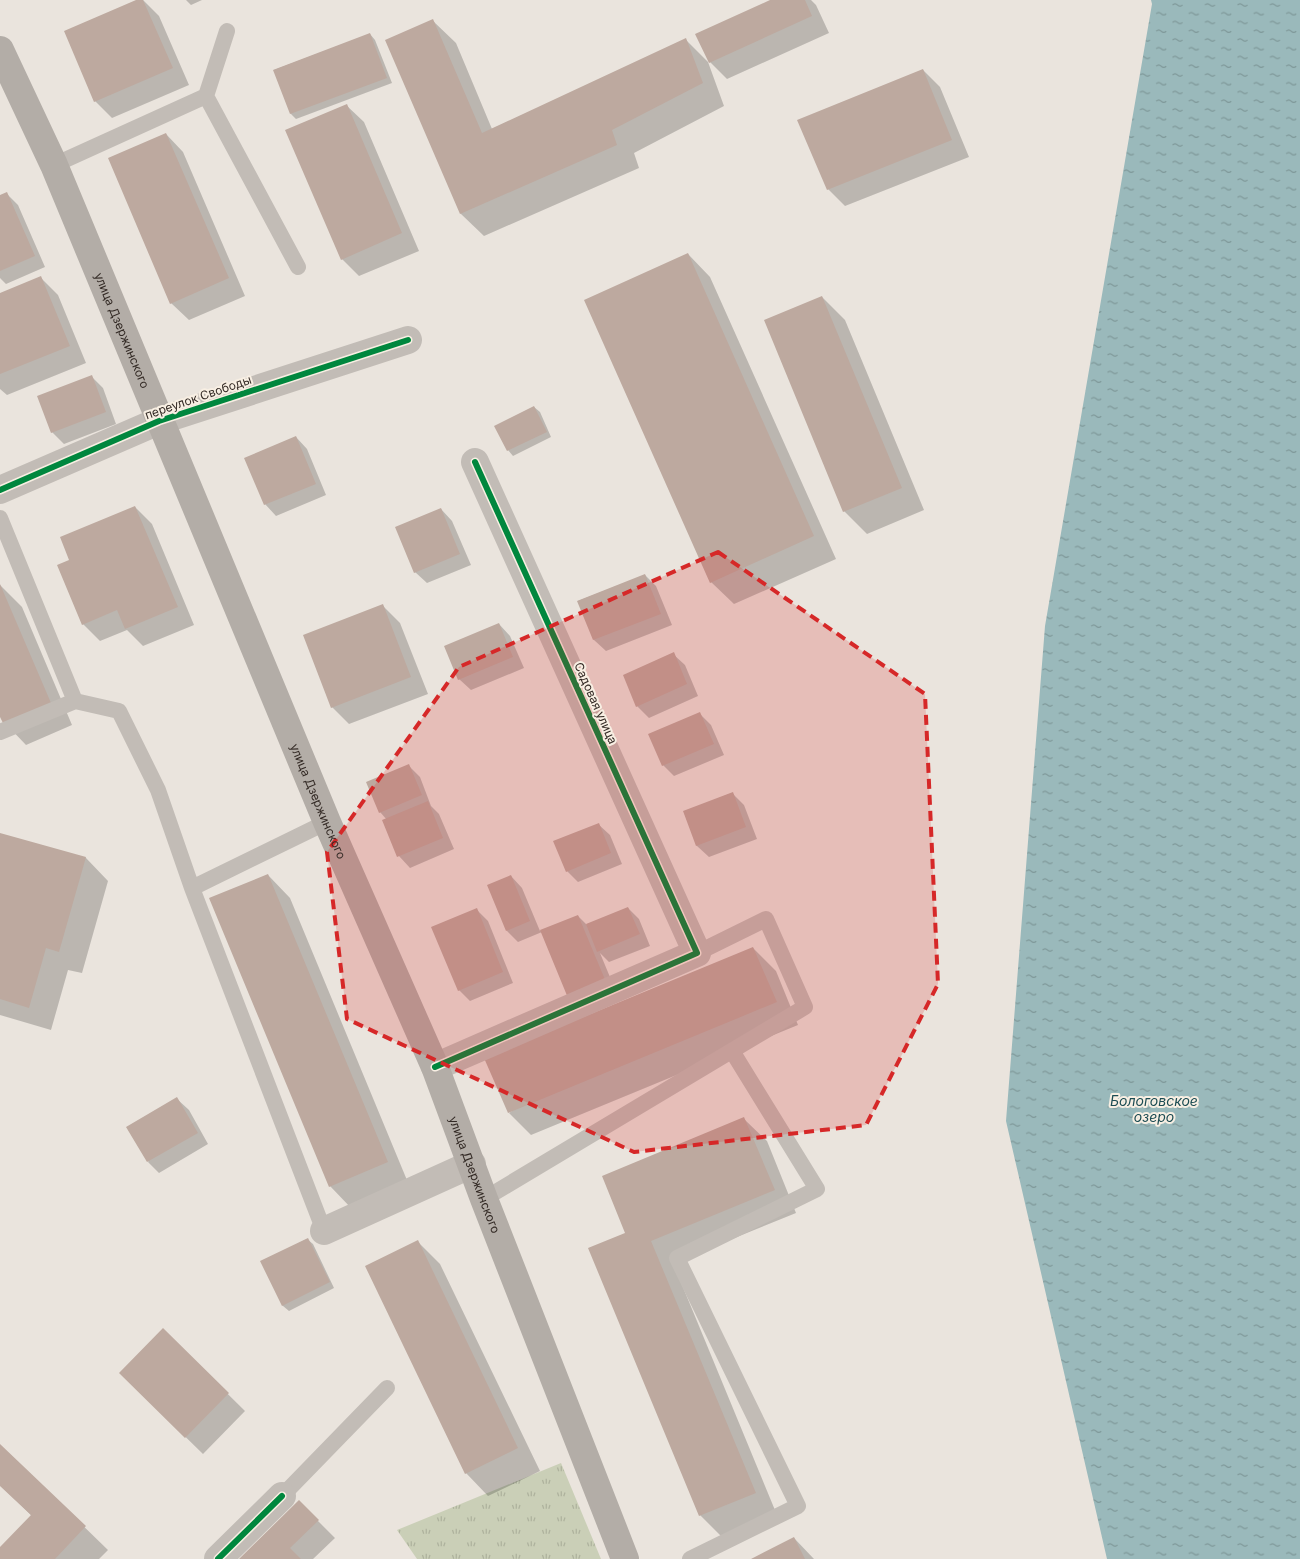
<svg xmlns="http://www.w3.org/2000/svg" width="1300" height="1559" font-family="Inter,sans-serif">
<defs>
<pattern id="park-tufts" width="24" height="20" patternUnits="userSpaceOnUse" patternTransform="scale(1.25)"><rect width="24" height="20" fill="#cacfb7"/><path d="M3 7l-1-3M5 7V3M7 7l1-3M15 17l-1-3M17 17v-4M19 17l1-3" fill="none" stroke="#aeb29d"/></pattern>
<pattern id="water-ripples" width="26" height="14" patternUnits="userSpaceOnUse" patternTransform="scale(1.25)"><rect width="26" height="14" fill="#9ab9bb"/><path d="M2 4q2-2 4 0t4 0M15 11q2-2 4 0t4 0" fill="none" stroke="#7e9798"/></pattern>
</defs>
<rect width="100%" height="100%" fill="#eae4dd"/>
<path fill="url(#park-tufts)" d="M561 1463 601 1559H417L397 1530Z"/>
<path fill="url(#water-ripples)" d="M1151 0H1300V1559H1107L1006 1121 1045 626 1152 4Z"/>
<path fill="#0003" d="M139 0H143L159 16 189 85 112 118 95 101Z
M186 0H202L191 5Z
M773 0H811L816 5 829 33 727 79 710 62Z
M433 21 456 43 492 129 686 40 708 62 724 106 634 153 639 168 484 236 461 214 387 41Z
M370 34 375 40 392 83 296 119 291 114 274 70Z
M923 70 940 87 969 157 845 206 828 189Z
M346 105 364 122 419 251 359 276 342 259Z
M166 134 183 152 245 296 189 320 171 303Z
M7 194 18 205 45 267 6 284 0 278V196Z
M688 254 710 277 836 559 734 604 711 582Z
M41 278 58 295 86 363 7 395 0 389V295Z
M822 297 845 320 924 510 867 534 844 511Z
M91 376 103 388 116 424 64 444 52 432Z
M534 407 540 412 551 437 513 456 508 450Z
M296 437 307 449 326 495 276 516 265 504Z
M135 507 152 524 194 625 143 646 127 630 100 641 83 624 71 560Z
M441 509 452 521 471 565 427 583 415 572Z
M645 575 656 586 672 625 606 651 594 640 578 601Z
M0 585 22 607 72 725 26 745 4 722 0 713Z
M383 606 400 623 428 694 349 724 332 707Z
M499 624 510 636 524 668 471 690 459 679Z
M673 654 685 665 698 696 649 718 637 706Z
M700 714 711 725 724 755 674 776 663 765Z
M409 766 420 777 431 806 439 814 454 849 410 868 399 856 387 820 380 812Z
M732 793 744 805 757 839 709 857 697 846 684 812Z
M598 824 610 835 622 864 578 882 567 871Z
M0 834 86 858 108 881 82 973 68 970 51 1030 0 1015Z
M268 875 290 898 409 1185 352 1209 330 1186Z
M511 876 522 888 540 931 578 916 587 925 628 908 639 919 650 946 609 962 600 953 617 994 542 932 518 942 507 931Z
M477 910 488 921 513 983 470 1001 459 990Z
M753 948 776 971 798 1025 531 1135 509 1113Z
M177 1099 189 1110 208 1144 159 1173 148 1162Z
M744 1119 767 1141 796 1213 673 1263 777 1515 723 1538 700 1515 627 1234Z
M307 1239 313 1244 334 1288 289 1311 283 1306 262 1262Z
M418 1242 440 1264 540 1471 488 1496 466 1473Z
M163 1330 245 1411 203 1454 120 1373Z
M0 1445 108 1550 99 1559H0V1549L32 1516 0 1485Z
M299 1502 335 1538 313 1559H240Z
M794 1538 814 1559H754Z"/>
<path fill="#bda99f" d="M136 0H143L173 68 94 102 64 31Z
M770 0H805L812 16 709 63 695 34Z
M433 19 482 133 686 38 703 83 612 130 617 145 460 214 385 40Z
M370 33 387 78 290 114 273 70Z
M923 69 952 140 827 190 797 120Z
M347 104 402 233 341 260 285 130Z
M166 133 229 278 170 304 108 158Z
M7 192 35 256 0 271V195Z
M688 253 814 536 710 583 584 300Z
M41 276 70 346 0 374V293Z
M822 296 902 488 843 512 764 320Z
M92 375 106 412 51 433 37 396Z
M534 406 547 432 507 451 494 426Z
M296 436 316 484 264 505 244 458Z
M135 506 178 607 125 629 117 610 82 625 57 565 69 560 60 537Z
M441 508 460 554 414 573 395 527Z
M645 574 661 614 593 640 577 601Z
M0 584 51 703 3 723 0 717Z
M383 604 411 677 331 708 303 635Z
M499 623 513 657 458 680 444 646Z
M674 652 687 684 636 707 623 675Z
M700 712 714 744 662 766 648 734Z
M409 764 422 795 379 813 366 782Z
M733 792 746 827 696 846 683 811Z
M428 801 443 838 397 857 382 820Z
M599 823 611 853 566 872 553 841Z
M0 833 86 857 59 952 46 948 29 1008 0 999Z
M268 874 388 1162 329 1187 209 898Z
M511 875 530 921 506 931 487 885Z
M628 907 640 934 597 952 586 924Z
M477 908 503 972 458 991 431 927Z
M578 915 606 982 568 998 540 930Z
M753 947 777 1002 508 1113 484 1058Z
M177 1097 198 1133 147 1162 126 1127Z
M744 1117 775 1190 651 1241 756 1493 699 1516 588 1248 625 1233 602 1176Z
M308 1238 330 1282 282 1306 260 1261Z
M418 1240 518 1448 465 1474 365 1266Z
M163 1328 229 1393 185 1438 119 1373Z
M0 1444 86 1526 55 1559H0V1547L31 1515 0 1486Z
M299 1500 319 1520 290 1548 301 1559H239Z
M794 1537 805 1559H751Z"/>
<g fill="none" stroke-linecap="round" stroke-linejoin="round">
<path stroke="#c2bcb6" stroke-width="16" d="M227 31 206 96 298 267
M54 165 206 96
M0 518 75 701 0 732
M75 701 119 711 158 790 192 888
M484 1199 805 1007 766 919 697 953
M324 1231 192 888 327 822
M282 1496 387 1388
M690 1559 798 1506 677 1258 817 1189 732 1051"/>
<path stroke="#c2bcb6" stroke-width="28" d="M0 490 159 421 408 340
M435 1067 697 953 475 462
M324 1231 472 1164
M218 1559 282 1496"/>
<path stroke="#b3ada7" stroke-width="28" id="s1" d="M0 50 54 165 327 822 435 1067 484 1199 625 1559"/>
<g stroke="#f8efe3" stroke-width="9">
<path id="cycleway" d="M0 490 159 421 408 340
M435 1067 697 953 475 462
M218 1559 282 1496"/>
</g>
<use href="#cycleway" stroke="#00873e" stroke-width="6"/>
</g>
<path fill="#d62828" fill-opacity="0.2" stroke="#d62828" stroke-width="4" stroke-dasharray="10 6" stroke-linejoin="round" d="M718 552 925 694 938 984 866 1125 634 1152 347 1019 327 852 459 667Z"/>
<g text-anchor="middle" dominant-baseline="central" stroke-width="4" stroke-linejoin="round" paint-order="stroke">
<g font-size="12" fill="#332a25" stroke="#f8efe3">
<text stroke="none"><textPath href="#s1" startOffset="306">улица Дзержинского</textPath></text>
<text transform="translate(198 397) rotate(-19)">переулок Свободы</text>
<text transform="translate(596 703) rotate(66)">Садовая улица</text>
<text stroke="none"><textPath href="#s1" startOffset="816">улица Дзержинского</textPath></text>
<text stroke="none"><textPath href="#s1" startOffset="1221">улица Дзержинского</textPath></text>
</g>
<g font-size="14" font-style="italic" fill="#1c4c53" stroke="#f8efe3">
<text x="1154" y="1100">Бологовское<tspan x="1154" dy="16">озеро</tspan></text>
</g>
</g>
</svg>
